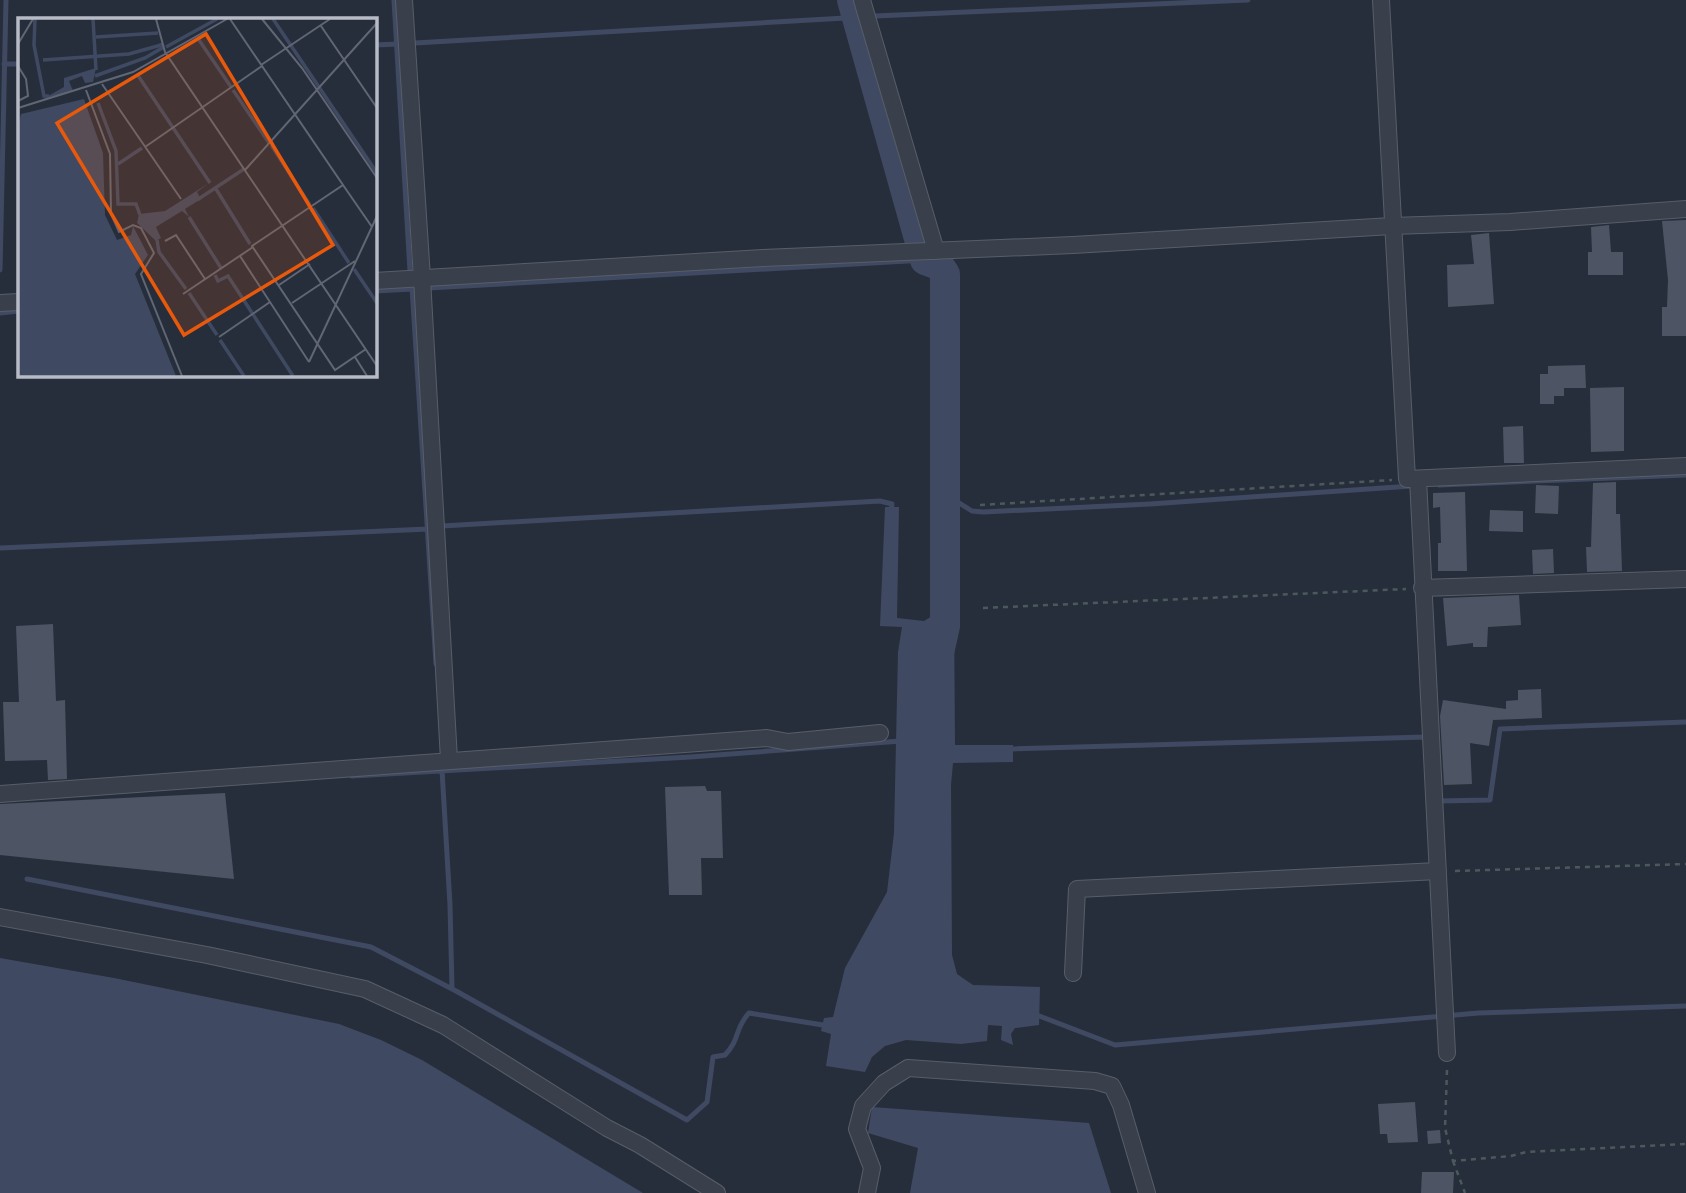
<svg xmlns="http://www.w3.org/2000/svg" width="1686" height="1193" font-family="'Fira Sans',sans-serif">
<rect width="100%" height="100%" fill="#272e3b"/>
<path fill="#3f4a62" d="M885 507H899L897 618 924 621 937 613H954L955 745H1013V762L953 763 951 785 952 955 957 974 973 985 1040 987 1039 1025 1015 1028 1011 1034 1013 1045 1001 1040 1002 1026 988 1025 987 1041 961 1044 906 1040 885 1046 872 1057 865 1072 826 1066 831 1034 821 1031 824 1018 833 1017 845 968 887 892 894 833 898 652 902 627 880 626Z
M0 958 114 978 339 1024 381 1040 422 1060 643 1193H0Z
M872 1107 1089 1123 1111 1193H910L918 1148 868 1133Z"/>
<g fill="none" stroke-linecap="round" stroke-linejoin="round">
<path stroke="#3f4a62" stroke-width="5" d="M394 0 410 271
M875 16 1248 0
M415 43 863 17
M374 45 399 44
M4 64H19
M0 270 6 0
M412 287 436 664
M428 288 925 260
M374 291 413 289
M0 313 19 311
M1439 485 1686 475
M945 494 972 511 983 512 1150 504 1412 486
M0 548 428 529 442 526 880 501 892 504 891 514
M1008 749 1425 737V740
M442 770 450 905 452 989
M352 776 690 757 901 741
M1438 801 1490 800 1500 729 1686 722
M27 879 371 947 456 991 687 1120 707 1102 713 1057 725 1055C741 1038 734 1029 749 1013L829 1026
M1034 1014 1115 1045 1478 1013 1686 1006"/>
<path stroke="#3f4a62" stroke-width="30" d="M852 0 925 260 939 265 945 274V626L939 653"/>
</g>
<path fill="#4d5463" d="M1686 220V336H1662V307H1667L1668 280 1662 221Z
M1609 225 1611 252H1623V275H1588V252H1592L1591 227Z
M1489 233 1494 304 1448 307 1447 265 1474 264 1471 235Z
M1585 365 1586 388H1564V396H1554V404H1540V374H1548V366Z
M1624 387V451L1591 452 1590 388Z
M1523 426 1524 463H1504L1503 427Z
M1616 482V514H1620L1622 571 1587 572 1586 547H1591L1593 483Z
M1536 485 1559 486 1558 514 1535 513Z
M1465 492 1467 571H1438V543H1441L1440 507 1433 508V493Z
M1490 510 1523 511V532L1489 531Z
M1553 549 1554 573 1533 574 1532 550Z
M1519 595 1521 625 1488 627 1487 647H1473V643L1447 646 1443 598Z
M53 624 56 701 65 700 67 779 48 780 47 760 5 761 3 702H19L16 626Z
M1541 689 1542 718 1493 720 1489 746 1470 743 1472 784 1444 785 1440 716 1443 700 1506 709V701L1518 700V690Z
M705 786 707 791H721L723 858H701L702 895H669L665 787Z
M225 793 234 879 0 855V804Z
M1415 1102 1418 1142 1388 1143 1387 1134H1380L1378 1104Z
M1440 1130 1441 1143 1428 1144 1427 1131Z
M1422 1172H1454L1453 1193H1421Z"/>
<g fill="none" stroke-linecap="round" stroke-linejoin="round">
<g stroke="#585e69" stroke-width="18">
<path id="street" d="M404 0 422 278 449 760
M862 0 936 251
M1381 0 1407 479 1686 466
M374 281 763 258 1073 245 1392 226 1510 222 1686 209
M0 303 19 302
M1418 479 1447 1053
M1422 588 1686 579
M0 794 767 738 788 742 880 733
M0 917 207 955 365 989 443 1025 607 1128 640 1145 717 1193
M1073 973 1077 889 1438 871
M867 1193 872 1168 857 1129 863 1106 884 1083 908 1068 1095 1081 1112 1086 1121 1105 1147 1193"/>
</g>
<path stroke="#4b595d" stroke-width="2.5" stroke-dasharray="5 5" stroke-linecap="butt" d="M980 505 1392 480
M983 608 1406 589
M1455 871 1686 864
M1447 1070 1445 1128 1453 1161 1511 1156 1526 1152 1686 1144
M1453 1161 1465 1193"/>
<use href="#street" stroke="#3a404b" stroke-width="16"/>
</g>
<g transform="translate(18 18)">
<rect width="359" height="359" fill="#272e3b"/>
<path d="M78 50 75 64 67 65 64 58 51 63 55 73 25 81 46 69V60ZM66 81 85 135 87 197 99 222 113 217 115 208 130 237 117 256 158 358H0V108L3 96ZM191 165 179 174 183 181 167 191 171 199 164 193 138 209 143 220 138 223 119 205 121 196 147 193Z" fill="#3f4a62"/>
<path fill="none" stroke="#3f4a62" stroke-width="3.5" d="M17 1 16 27 26 78H31M75 1 78 52M255 1 359 155M78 19 140 15M181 22 213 69M148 29 199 1M25 42 111 36 143 27M119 56 192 165M77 58 127 40 144 30 143 25M215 72 251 125M80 85 98 133 100 186H118L122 197M253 127 292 187M100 146 124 130M198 171 232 226M179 182 226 151M295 190 331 245M171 199 203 250M139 222 141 234 168 271M336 251 359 285M197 257 200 263 210 258 275 358M171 275 199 317M202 322 226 358"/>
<path fill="none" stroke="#606673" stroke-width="2" d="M138 1 147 34 359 348M212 1 325 167 234 228 317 352 348 331M244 1 284 50 359 160M303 8 359 90M0 26 15 1M243 47 312 1M0 48 8 61 10 78 0 83M84 66 163 181M68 72 92 136 93 196 101 214 115 207 123 210 136 235 123 256 164 358M0 90 115 54 209 1M127 129 244 48M227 152 359 5M325 167 354 209M147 223 158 217 187 261M222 238 291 344M261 267 292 246M165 276 235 229M274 285 337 243M201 319 252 284M337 339 349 358M291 344 359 198"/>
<path fill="#e8590c" fill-opacity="0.15" stroke="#e8590c" stroke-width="3.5" d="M188 16 315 227 166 317 39 105Z"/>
<rect width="359" height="359" fill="none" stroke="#b6bbc6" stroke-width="3.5"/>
</g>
</svg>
